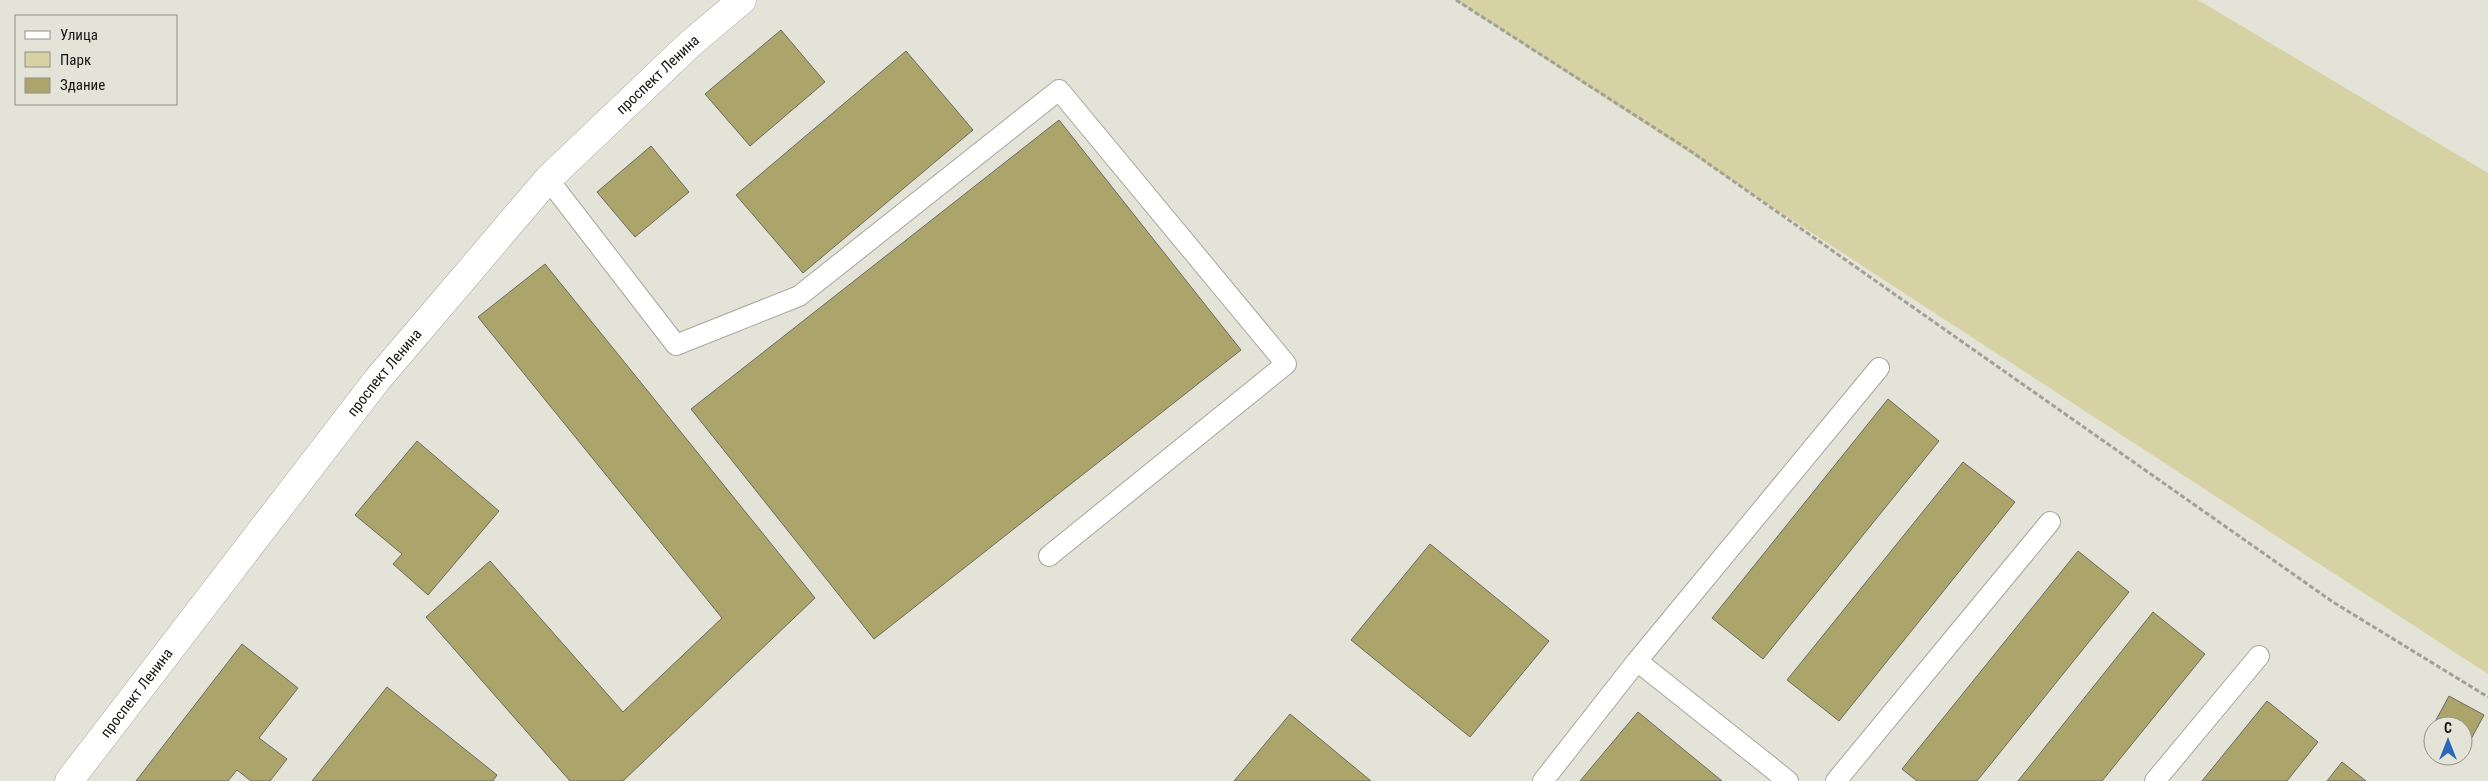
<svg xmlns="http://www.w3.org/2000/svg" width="2488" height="781" font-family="'Roboto Condensed',sans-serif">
<rect width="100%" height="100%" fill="#e4e3d8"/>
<path fill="#d7d2a3" d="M1455 0H2198L2488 173V674Z"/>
<path fill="#aca56b" stroke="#6b6a61" d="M781 30 825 82 750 146 705 94Z
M906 51 973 130 803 273 736 195Z
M1059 120 1241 350 874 639 691 409Z
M651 146 689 192 635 237 597 192Z
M545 264 815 598 623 781H570L426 617 490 561 623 712 722 618 478 317Z
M1888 399 1939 441 1763 659 1712 618Z
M417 441 499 511 428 595 393 564 402 554 355 515Z
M1963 462 2015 502 1839 721 1787 680Z
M1430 544 1549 641 1470 737 1351 640Z
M2078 551 2129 592 1977 781H1917L1902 769Z
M2153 612 2205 654 2102 781H2018Z
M242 644 298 688 259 738 287 759 270 781H251L237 770 228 781H136Z
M387 687 497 775 493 781H312Z
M2449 696 2484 715 2463 754V726H2433V747L2424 742Z
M2267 701 2318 742 2287 781H2202Z
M1638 712 1722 781H1580Z
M1290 714 1371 781H1234Z
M2450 756H2462L2459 761Z
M2342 762 2366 781H2327Z"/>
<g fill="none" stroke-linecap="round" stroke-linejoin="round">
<g stroke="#a7a69c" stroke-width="22">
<path id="lane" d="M548 179 676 345 799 296 1059 90 1286 364 1049 556
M1637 661 1788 781
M1543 781 1637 661 1879 368
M1836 781 2050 522
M2155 781 2259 656"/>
</g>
<g stroke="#a7a69c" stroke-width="29">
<g id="street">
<path id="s1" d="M69 781 377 380 548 179 690 44 742 0"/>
</g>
</g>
<path stroke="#a1a198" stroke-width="3" stroke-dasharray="5 2.5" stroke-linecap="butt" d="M1456 0 1689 150 2333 602 2488 697"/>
<use href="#lane" stroke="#fff" stroke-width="20"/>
<use href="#street" stroke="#fff" stroke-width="28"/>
</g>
<g text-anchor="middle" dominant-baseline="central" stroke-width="4.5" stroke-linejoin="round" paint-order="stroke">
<g font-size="15" fill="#151511" stroke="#e4e3d8">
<text stroke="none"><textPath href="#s1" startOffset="921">проспект Ленина</textPath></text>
<text stroke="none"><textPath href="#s1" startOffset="516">проспект Ленина</textPath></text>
<text stroke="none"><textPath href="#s1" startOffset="111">проспект Ленина</textPath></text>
</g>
</g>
<rect x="15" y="15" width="162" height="90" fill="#e4e3d8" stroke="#919188"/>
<rect x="25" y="31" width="25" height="8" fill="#ffffff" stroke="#919188"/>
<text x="60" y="40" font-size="15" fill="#151511">Улица</text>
<rect x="25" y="52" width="25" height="15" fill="#d7d2a3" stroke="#919188"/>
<text x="60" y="65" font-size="15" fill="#151511">Парк</text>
<rect x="25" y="78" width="25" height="15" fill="#aca56b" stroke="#919188"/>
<text x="60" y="90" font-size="15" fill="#151511">Здание</text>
<g transform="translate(2448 741)"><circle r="24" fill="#e4e3d8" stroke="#919188"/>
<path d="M0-4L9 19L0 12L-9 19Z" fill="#2768b9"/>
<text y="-8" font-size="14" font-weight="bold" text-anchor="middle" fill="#151511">С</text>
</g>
</svg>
